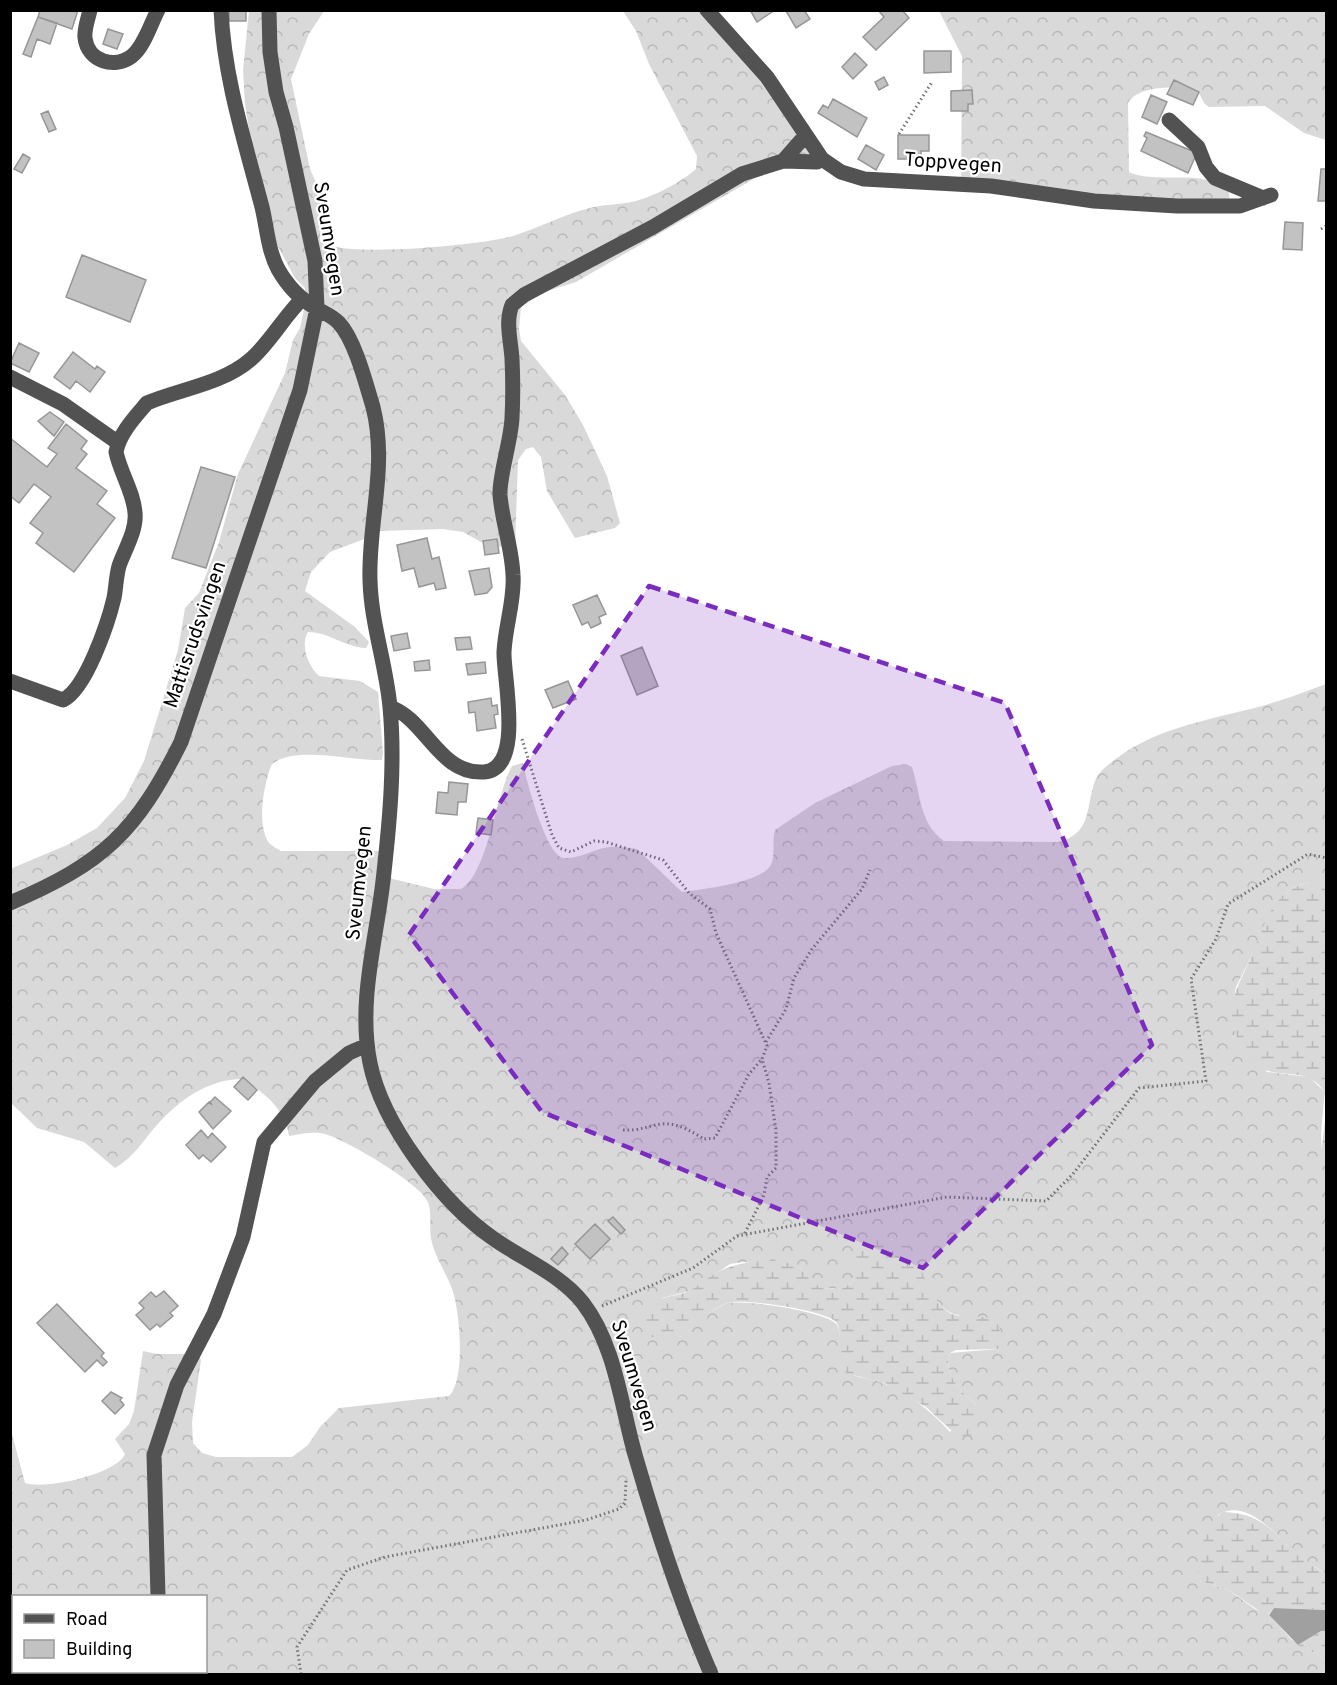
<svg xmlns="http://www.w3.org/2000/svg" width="1337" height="1685" font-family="Overpass,sans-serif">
<defs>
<pattern id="forest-crowns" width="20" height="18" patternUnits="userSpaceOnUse" patternTransform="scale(1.5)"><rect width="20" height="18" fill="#d9d9d9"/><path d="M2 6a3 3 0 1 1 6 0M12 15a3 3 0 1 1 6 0" fill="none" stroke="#b8b8b8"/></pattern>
<pattern id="wetland-marsh" width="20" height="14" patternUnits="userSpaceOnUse" patternTransform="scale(1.5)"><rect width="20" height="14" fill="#d9d9d9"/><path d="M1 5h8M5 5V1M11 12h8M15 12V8" fill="none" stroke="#b8b8b8"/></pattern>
</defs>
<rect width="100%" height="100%" fill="#fff"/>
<path fill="url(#forest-crowns)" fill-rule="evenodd" d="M249 11H324L309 34 291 79 310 169 324 201 320 241C339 259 485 245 513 236 538 228 561 216 586 209 602 204 620 205 636 201 656 195 680 183 696 169L697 156 649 64 636 31 623 11H713L822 155 757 177 576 282 544 292 521 307 519 328 521 341 565 395 583 425 607 476 620 523 615 528 575 538 547 491 541 457 533 447 526 449 518 460 515 548 494 546 481 542 463 532 443 529 380 531 375 535 330 552 311 572 305 591 355 627 369 642 366 648C344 647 329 632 308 632 300 645 308 666 319 676L360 681 378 692 383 753 382 760C352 761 295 745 272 764 264 782 256 824 269 843 272 846 278 849 281 851H379L387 875 393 879 434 889H461C488 873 495 797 512 766L523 763C526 780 547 858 564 858 580 859 594 849 609 847 618 846 629 848 637 849L682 892C700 889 767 883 772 862 775 852 772 841 775 830L815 803 892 766 906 764 912 767C921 795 919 823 944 841L1058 842C1093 833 1085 808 1095 781 1097 774 1106 766 1113 761 1159 724 1220 719 1275 702 1292 697 1309 690 1326 684V881C1279 880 1270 912 1255 949 1249 962 1242 974 1236 987 1227 1027 1245 1040 1267 1072L1309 1077 1324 1091C1325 1108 1316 1151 1326 1160V1574C1318 1568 1307 1563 1299 1556 1279 1539 1248 1496 1218 1515L1200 1581 1227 1589 1255 1609 1269 1615 1292 1640 1317 1654 1326 1662V1674H11V1430L25 1483C44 1490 118 1474 125 1454L115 1439 129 1424 134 1411 143 1351 157 1354H198L201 1360 192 1422 193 1443 202 1453 216 1457H292L308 1445 320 1427 339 1408 449 1396C466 1380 460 1310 452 1289 446 1272 434 1256 431 1238 429 1227 432 1212 428 1202 420 1183 346 1140 325 1134 314 1131 300 1134 289 1136 285 1108 265 1094 243 1079 208 1079 179 1100 156 1126 142 1142 134 1157 115 1168L84 1142 37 1128 11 1103 10 869 67 845 97 828 125 798 144 761 178 650 185 608 199 593 219 542 238 474 285 373 293 340 300 328 306 301 305 288 295 278 275 241 254 160 245 104 243 70ZM891 1239C895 1241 901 1243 904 1246 925 1264 928 1311 959 1315L998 1349 950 1353C943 1376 961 1391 976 1405L950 1432C931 1411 910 1394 883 1383 859 1374 858 1383 839 1362 839 1351 842 1334 837 1325 830 1312 739 1298 725 1304 709 1311 693 1325 680 1337L642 1330 662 1298 690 1291 730 1264 744 1262 800 1268 820 1288 841 1289 853 1282 855 1276ZM14 1596H206V1672H14Z
M939 11H1326V140L1304 133 1265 106 1209 107 1204 103 1198 91C1180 85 1137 85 1128 103L1129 172C1155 185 1209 167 1229 192L1230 210 961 187 962 56Z"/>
<path fill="url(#wetland-marsh)" d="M1315 881H1326V1160L1321 1154 1326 1112 1324 1091C1303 1060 1268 1088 1246 1054 1216 1008 1240 988 1255 947 1268 915 1276 887 1315 881Z
M862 1239C871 1239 881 1238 890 1239 923 1245 923 1298 950 1313 963 1320 981 1312 999 1322L1001 1342 998 1349 956 1350 950 1353C943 1375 961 1391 976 1405V1432L970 1436 956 1435 926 1407 884 1383 846 1373C844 1370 840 1365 839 1362 836 1351 844 1329 835 1321 822 1310 744 1298 728 1303 710 1307 690 1334 675 1339 656 1344 628 1330 646 1309 657 1294 677 1298 691 1290 699 1285 706 1279 714 1274 732 1263 767 1257 789 1263 802 1266 811 1279 820 1288L841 1289 853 1282 856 1241Z
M1223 1512C1262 1513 1271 1531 1299 1555 1307 1563 1317 1568 1326 1574V1610L1274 1608 1267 1616 1227 1589 1200 1581C1193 1561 1206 1523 1223 1512Z
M1321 1631H1326V1662L1317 1654 1298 1645Z"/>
<path fill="#a0a0a0" d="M1274 1608 1326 1610V1631H1321L1298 1645 1269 1615Z"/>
<path fill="#c2c2c2" stroke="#969696" stroke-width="1.5" d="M40 10H78L72 29 38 17Z
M229 10H246V21H229Z
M750 10H775L757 22Z
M804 10 810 19 796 28 786 11Z
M878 10H902L909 18 876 50 863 37 884 17Z
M38 17 57 23 50 44 37 39 31 57 23 54Z
M108 29 123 34 117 49 103 44Z
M924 51H951V72L924 73Z
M855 53 867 65 853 79 842 67Z
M884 77 888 85 879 90 875 82Z
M1174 80 1199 92 1193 105 1167 94Z
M972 90 973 104H968V111H951V91Z
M1151 95 1167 102 1157 124 1142 117Z
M833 99 867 118 857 137 818 113 823 105 828 108Z
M48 111 56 129 49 132 41 114Z
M1146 132 1197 153 1188 173 1141 151 1147 138 1144 136Z
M898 135H929V151H921V159H898Z
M866 145 884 155 876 170 858 159Z
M23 154 30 158 22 173 14 169Z
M1321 169H1326V201H1318Z
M1285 222 1303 223 1302 250 1283 249Z
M82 255 146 280 130 322 66 297Z
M19 343 39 353 29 372 10 363Z
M73 352 95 369 97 366 105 372 90 392 76 381 70 389 54 377Z
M50 412 64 422 54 436 38 421Z
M66 424 87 441 81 449 87 454 76 468 107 491 97 504 115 518 74 572 36 543 43 533 30 523 51 497 34 484 19 503 10 496V438L47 467 57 454 48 448Z
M201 467 235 477 206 568 172 558Z
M427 538 432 559 439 557 446 588 436 590 434 583 419 587 414 568 402 571 397 545Z
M497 539 499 553 485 555 483 541Z
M489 568 492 587 487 593 475 595 469 571Z
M597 595 606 614 599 617 601 623 591 628 588 622 582 625 573 605Z
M407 633 410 648 394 651 391 636Z
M470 637 472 649 457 650 455 638Z
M642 647 658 686 637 695 621 656Z
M429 660 430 670 415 671 414 662Z
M485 662 486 673 468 675 466 664Z
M568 681 576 699 553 708 545 690Z
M491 698 492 706 497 705 498 714 494 715 496 728 477 731 475 712 469 713 468 702Z
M449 782 468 784 466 802H458L457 815 436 813 438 792 448 793Z
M478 818 493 820 491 835 476 833Z
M243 1077 257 1090 248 1100 234 1087Z
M215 1097 231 1111 213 1129 199 1112 209 1102 212 1105 210 1102Z
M201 1130 208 1138 212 1133 226 1147 211 1162 203 1155 199 1159 186 1145Z
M613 1217 625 1230 621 1234 608 1221Z
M595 1224 610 1239 590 1259 575 1244Z
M562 1247 568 1254 558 1265 551 1259Z
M164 1291 178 1306 170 1313 173 1316 160 1327 157 1324 150 1330 136 1315 144 1308 139 1303 151 1292 156 1297Z
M57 1304 104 1353 101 1356 107 1362 103 1366 97 1360 85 1372 37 1323Z
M111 1392 122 1398 120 1400 124 1405 115 1414 102 1401Z"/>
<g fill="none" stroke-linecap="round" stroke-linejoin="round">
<path stroke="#747474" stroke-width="3" stroke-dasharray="1.5 3" stroke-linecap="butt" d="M899 134 932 82
M1321 229 1326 226
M522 739 552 835 559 848 571 852 594 841 606 842 663 860 689 893 710 909 716 933 767 1046 762 1059 769 1083 776 1131V1168L767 1177 764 1195 744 1235
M766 1042 786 1009 794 978 812 949 862 889 870 870
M623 1130C641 1131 646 1126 662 1124 676 1122 693 1132 704 1139L715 1138 749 1074 762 1059
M602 1306 693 1268 737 1236 947 1197 1046 1201 1073 1174 1139 1088 1206 1081 1191 979 1216 939 1228 904 1308 854 1326 858
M301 1674 297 1647 347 1570 385 1557 586 1520 619 1509 625 1503 626 1480"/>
<path stroke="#525252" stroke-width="15" d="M90 10C88 19 84 29 85 38 88 62 115 69 132 56 144 47 151 23 158 10
M221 10C224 78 245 142 262 207 267 228 268 250 278 269 287 285 300 299 316 308 324 313 333 316 339 323 355 340 366 384 373 407 388 466 368 522 370 580 371 623 386 664 390 707 395 761 390 818 384 872 378 934 357 1000 370 1063 382 1124 443 1204 494 1239 524 1260 560 1274 583 1303 616 1346 621 1407 636 1458 657 1531 681 1604 711 1674
M707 10 767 77 822 159 841 172 864 179 991 186 1094 201 1177 206H1240L1271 195
M1169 120 1198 147 1206 167 1215 178 1263 198
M783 161 805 136
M10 377 63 404 117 442
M10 681 63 700C86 689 108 623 114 598 116 588 116 577 119 566 124 551 137 530 135 513 134 493 120 472 116 452 119 434 135 417 147 403 180 389 222 384 250 360 269 344 283 318 302 299
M390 707C426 719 439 775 484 772 525 769 503 676 504 652 505 627 515 599 513 575 512 548 502 521 500 495 499 476 511 441 512 418 513 399 513 379 512 359 511 341 505 322 512 305L524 295 653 227 742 174 783 161 817 162 822 159
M10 903C104 863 136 832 181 742L300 390 317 308 315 261 286 127 276 92 270 52 269 10
M158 1596 154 1455 177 1385 214 1314 243 1237 264 1142 315 1081 349 1053 367 1045
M161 1672V1674"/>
</g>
<path fill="#7b2cbf" fill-opacity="0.2" stroke="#7b2cbf" stroke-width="4.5" stroke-dasharray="12 8" stroke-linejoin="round" d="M649 586 1005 703 1152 1045 923 1268 542 1112 409 935Z"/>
<g text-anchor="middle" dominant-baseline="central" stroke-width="4.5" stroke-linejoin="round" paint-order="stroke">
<g font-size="20" fill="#000" stroke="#fff">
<text transform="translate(953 164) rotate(4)">Toppvegen</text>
<text transform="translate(328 239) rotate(81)">Sveumvegen</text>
<text transform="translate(196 635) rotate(-71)">Mattisrudsvingen</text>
<text transform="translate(360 883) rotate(-84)">Sveumvegen</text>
<text transform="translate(633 1376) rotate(73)">Sveumvegen</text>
</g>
</g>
<rect width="1337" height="1685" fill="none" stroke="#000000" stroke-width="24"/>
<rect x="12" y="1595" width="195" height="78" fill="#ffffff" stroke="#999999" stroke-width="1.5"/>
<rect x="24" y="1614" width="30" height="9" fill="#525252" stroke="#999999" stroke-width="1.5"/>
<text x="66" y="1625" font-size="18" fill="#000000">Road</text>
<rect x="24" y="1640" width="30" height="18" fill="#c2c2c2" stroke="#999999" stroke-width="1.5"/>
<text x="66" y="1655" font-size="18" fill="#000000">Building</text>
</svg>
